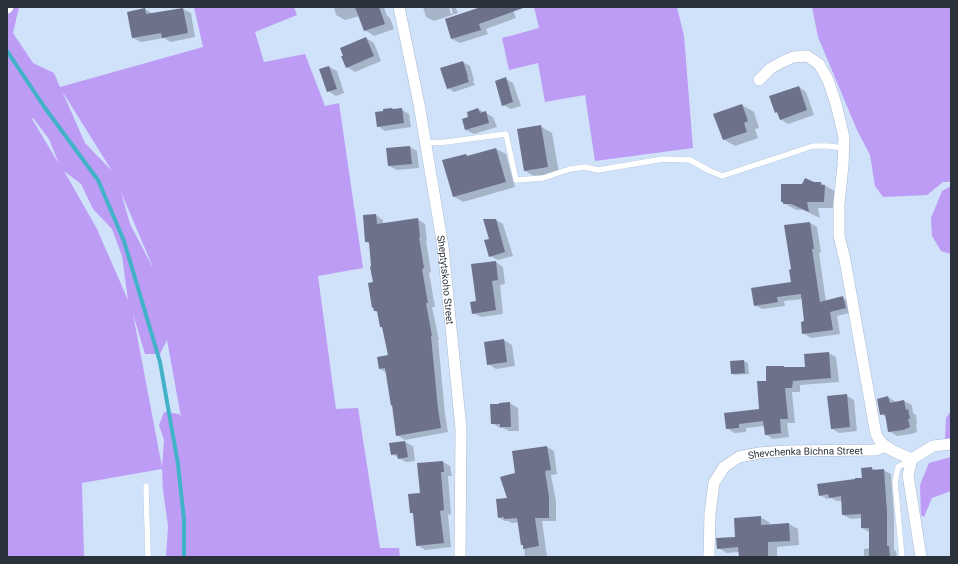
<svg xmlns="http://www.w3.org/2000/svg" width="958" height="564" font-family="Roboto,sans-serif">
<rect width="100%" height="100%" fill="#d0e2fa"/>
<path fill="#bd9cf5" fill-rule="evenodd" d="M7 7H19L13 33 33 63 54 73 60 87 203 47 194 7H294L297 15 255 32 264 62 305 54 325 106 339 103 363 268 318 276 336 409 358 408 380 548H399L400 557H166L168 526 163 490 162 469 82 483 84 557H7ZM62 91 112 171 85 143ZM33 118 49 139 59 164 32 119ZM64 171 81 184 93 209 112 229 122 256 128 300 97 229ZM121 192 152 265V266L130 224ZM133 314 145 354H160L167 340 181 417 179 414 164 412 159 425 164 440 162 467Z
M534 7H677L684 36 693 148 595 161 585 95 545 102 538 63 509 70 502 38 539 28Z
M812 7H951V182H943L927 195 883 197 875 186 870 155 857 130 818 37Z
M951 186V254L941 251 932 236 931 218 942 191Z
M951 411V439L945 440 946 418Z
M951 457V491L932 498 924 517 921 515 920 486 921 482 929 463Z"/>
<path fill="#0003" d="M334 7H384L387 16 390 18 394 29 374 36 365 30 360 16 345 20 336 15Z
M423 7H449L451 14H453L451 7H455L458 13 434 21 426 17Z
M481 7H512L516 18 486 29 488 34 460 43 452 39 446 19Z
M145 9 153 14 183 9 191 13 195 37 171 42 164 38 141 42 133 38Z
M366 38 374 43 381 61 355 72 347 67Z
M463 62 470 66 474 80 473 81 475 85 454 92 448 88Z
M329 67 337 71 344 93 336 96 328 91Z
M506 79 513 83 521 106 511 109 503 105Z
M799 87 806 92 814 115 788 124 780 119 779 114 776 112Z
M742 105 754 112 759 128 755 129 758 138 735 146 723 139Z
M401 109 409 114 411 127 385 131 378 126 395 110Z
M478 109 493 117 497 127 474 134 466 130 470 117Z
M540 126 552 133 559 173 536 177 525 171Z
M410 147 417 151 419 168 397 170 389 166Z
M496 149 506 154 515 187 463 202 453 196 466 155 470 157Z
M813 183H821L836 192V208H818L820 218 803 210H796L784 203 803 185Z
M376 215 383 220V224L418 219 425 224 427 241H426L431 272 429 273 435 307H432L439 340H438L445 414 448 432 405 440 397 435 393 406 392 405 387 373 380 369 389 356 383 328 381 327 378 313 374 310V308L373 307 374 282 370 244 366 242Z
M496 220 503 224 513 256 498 260 490 256V240Z
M810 223 817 227 821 252 819 253 826 302 843 298 850 302 853 312 837 316 840 334 811 338 803 333 806 322 802 299 784 301 785 306 762 309 755 305 792 283V270Z
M496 262 503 267 505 284 500 285 503 314 481 317 473 313 477 302Z
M504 340 512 345 515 366 496 369 488 364 486 343Z
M829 353 836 357 839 382 800 385V392H792L795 423H787L789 437 773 439 765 434V426L746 428V432L734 433 727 428 760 409 767 382 784 367 787 368H806Z
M744 361 748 363 749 374 735 375 732 373 731 362Z
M846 395 854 400 857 431 839 433 831 428Z
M888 397 896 402 904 401 912 405 913 413 916 415 917 423 916 424 917 432 911 434 897 436 889 431 886 417 881 414Z
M510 403 518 408 519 431H509L503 428H500L492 423Z
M405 442 413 446 415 461 406 462 392 454Z
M547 447 554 451 557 474 551 475 556 501V521H542L547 557H525L524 546 522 545 519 522 512 523 508 521H505L498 517 508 499 516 473Z
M443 462 450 466 452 476H448L451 514 448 515 451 547 425 550 417 545 414 514 411 512 421 494Z
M872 468 876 470H883L891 474 894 516V550L896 551 897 557H864V549L870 548 869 532 862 528V518L851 519 843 515 842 501H837L831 498 827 499 820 495 863 479Z
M760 517 769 522 770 525 789 524 798 529 799 545 777 547V557H740L739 552 727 553 718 548 736 538Z"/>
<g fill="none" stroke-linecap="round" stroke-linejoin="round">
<path stroke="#42b2c8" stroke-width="4" d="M7 51 45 108 98 180 124 241 160 362 178 464 184 520V557"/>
</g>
<path fill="#6d7189" d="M355 7H379L385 24 364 31Z
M481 7H523V8L479 24 481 30 451 39 445 19Z
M145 8 146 14 183 8 188 33 162 38 161 33 132 38 127 12Z
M366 37 374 56 346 68 341 56H343L340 48Z
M463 61 468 77H467L469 82 447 89 440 68Z
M329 66 337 89 327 92 319 69Z
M506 77 513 102 502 106 495 81Z
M799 86 807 110 780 120 777 112 775 113 769 96Z
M742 104 748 121 744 123 747 132 723 140 713 114Z
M392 108 393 109 402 108 404 123 377 127 375 112 383 111V109Z
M478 108 480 113 486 111 489 123 465 130 462 119 468 117 467 112Z
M541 125 548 167 524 171 517 129Z
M410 146 412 164 388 166 386 148Z
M496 148 506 182 453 197 442 160 466 154 467 156Z
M805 178 814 182H821V185H825L824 202H807L809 212 791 204H783V202H781V184H802Z
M376 214 377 224 418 218 420 237H419L424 268 422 269 428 303H426L432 336H431L438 409 441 428 396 436 392 405 391 406 385 368 379 369 377 357 388 355 382 327H380L377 311H374L373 307 372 308 368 283 373 282 370 267 371 266 369 242H365L363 215Z
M483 219H496L505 252 489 257 484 240 489 239Z
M810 222 814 249H812L820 302 843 296 846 308 830 312 833 330 802 334 801 322 804 321 801 294 777 297 778 302 754 306 751 288 791 282 789 270 791 269 784 225Z
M496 261 498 280 492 281 496 310 472 314 470 302 476 301 471 264Z
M504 339 507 362 487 365 484 342Z
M829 352 831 378 793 381 792 388H785L788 419H780L781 433 765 435 763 421 739 424V428L726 429 724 413 759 409 757 381H766V366H784V367H805L804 354Z
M744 360 745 373 731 374 730 361Z
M847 394 850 427 831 429 827 396Z
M888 396 890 403 904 400 906 410 908 409 910 419H908L910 427 903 430 888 432 885 414 880 415 877 399Z
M510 402 511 427H500V424H491L490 404H499V403Z
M405 441 408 457 398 459 397 454 391 455 389 443Z
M547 446 551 470 545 471 549 497V518H535L539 546 523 549V545H521L517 518 504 519V517L498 518 496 499 507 498 500 477 515 473 512 451Z
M443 461 444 472H441L444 510 440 511 444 543 416 546 413 513H410L408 494 420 493 417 463Z
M872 467V470L884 469 887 512V546H889L890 557H869V528H861V514L842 515 841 496 829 498 828 494 819 496 817 484 855 479V478H862L861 468Z
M761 516V525L789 523 790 541 768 542V557H739L738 547 717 549 716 538 735 537 734 518Z"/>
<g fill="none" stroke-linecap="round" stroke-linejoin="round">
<g stroke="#aabad2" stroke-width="6">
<path id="lane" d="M425 143 446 142 506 134 516 180 543 178 570 169 585 167 598 170 663 159 690 160 708 170 722 176 813 146H828L844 148
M146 486 148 557
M902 557 895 482 898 467 911 460"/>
</g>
<g stroke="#aabad2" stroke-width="12">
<g id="street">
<path id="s1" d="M399 7 419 104 443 247 461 429 460 557"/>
<path d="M7 8 8 7"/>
<path d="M759 80 771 68 782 62 793 57 807 56 819 64 828 80 836 104 844 137 843 165 839 204V236L845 260 873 418C874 423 875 429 876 434 881 448 900 454 912 459"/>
<path id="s2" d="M709 557 710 513 714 483 724 467 739 457 759 453 786 451 875 450 886 446"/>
<path d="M921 557 908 475 912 459 933 446 951 444"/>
</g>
</g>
<use href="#lane" stroke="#fff" stroke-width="5.5"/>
<use href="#street" stroke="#fff" stroke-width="11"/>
</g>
<g text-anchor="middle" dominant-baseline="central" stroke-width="4" stroke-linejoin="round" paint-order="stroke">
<g font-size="10" fill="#2b323b" stroke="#e4eefd">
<text stroke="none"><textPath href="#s1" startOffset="277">Sheptytskoho Street</textPath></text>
<text stroke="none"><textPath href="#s2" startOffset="178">Shevchenka Bichna Street</textPath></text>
</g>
</g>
<rect width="958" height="564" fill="none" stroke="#2b323b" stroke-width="16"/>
</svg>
